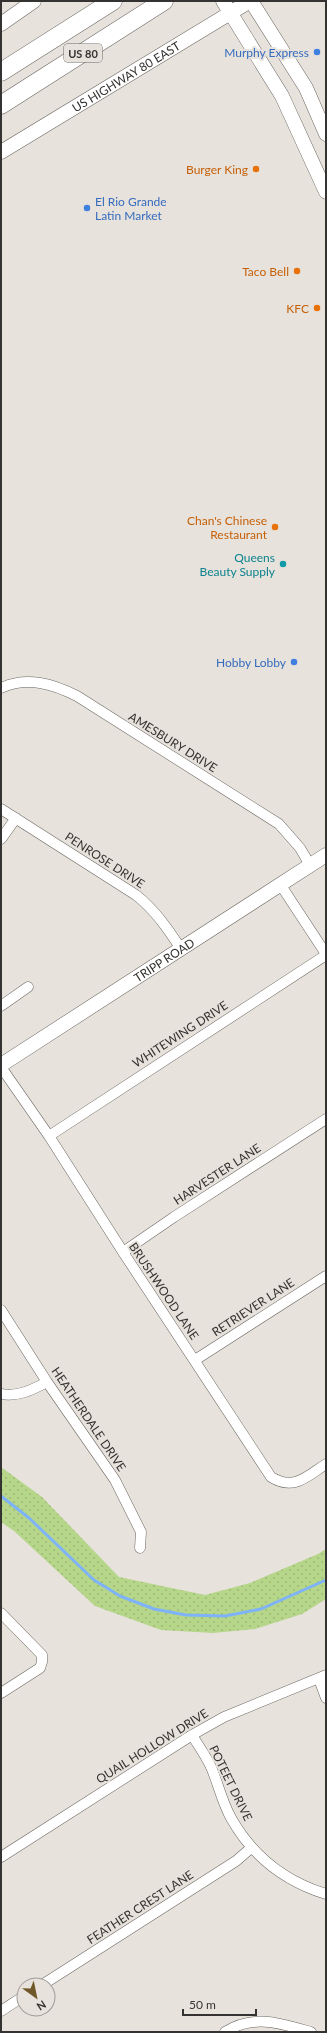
<svg xmlns="http://www.w3.org/2000/svg" width="327" height="2033" font-family="Lato,sans-serif">
<defs>
<pattern id="green-dots" width="8" height="8" patternUnits="userSpaceOnUse"><rect width="8" height="8" fill="#b6d689"/><path d="M2 2h.1M6 6h.1" fill="none" stroke="#9db877" stroke-width="1.8" stroke-linecap="round"/></pattern>
</defs>
<rect width="100%" height="100%" fill="#e7e2dc"/>
<path fill="url(#green-dots)" d="M1 1467 42 1497 119 1577 205 1595 250 1583 318 1554 326 1549V1599L302 1614 255 1629 213 1633 161 1630 95 1606 14 1531 1 1522Z"/>
<g fill="none" stroke-linecap="round" stroke-linejoin="round">
<path stroke="#7fb3f9" stroke-width="3" d="M1 1496 29 1518 94 1580 120 1596 154 1609 186 1615 225 1616 261 1609 326 1580"/>
<g stroke="#6c6762" stroke-width="11">
<path id="street" d="M1 688C28 676 53 684 77 696L279 824 300 848 310 865
M1 809 136 895C155 910 168 929 181 949
M1 839 16 818
M280 884 326 954
M1 1006 28 987
M1 1067 49 1136 123 1252 271 1477C294 1491 306 1477 326 1464
M49 1136 326 955
M123 1252 174 1217 326 1119
M1 1310 47 1382 115 1480 141 1532 140 1548
M195 1360 326 1276
M1 1394C18 1397 32 1390 47 1382
M1 1613 42 1655V1662L40 1668 1 1693
M319 1679 326 1698
M192 1735C198 1745 206 1756 211 1767 218 1783 222 1802 231 1818 253 1857 284 1881 326 1894
M1 1857 192 1735 224 1717 326 1675
M42 1985 236 1861 251 1848
M1 2011 24 1996
M225 2032C254 2014 280 2023 311 2032"/>
</g>
<g stroke="#6c6762" stroke-width="15">
<g id="secondary">
<path d="M223 1 282 96 326 192"/>
<path d="M251 1 306 88 326 134"/>
<path d="M1 24 34 1"/>
<path id="s1" d="M1 152 250 1"/>
<path id="s2" d="M1 1065 326 855"/>
</g>
</g>
<g stroke="#6c6762" stroke-width="19">
<path id="highway" d="M1 72 113 1
M1 105 164 1"/>
</g>
<use href="#street" stroke="#fff" stroke-width="10"/>
<use href="#secondary" stroke="#fff" stroke-width="14"/>
<use href="#highway" stroke="#fff" stroke-width="18"/>
</g>
<g fill="#3f7fe0" stroke="#e7e2dc" stroke-width="1.5">
<circle cx="317" cy="52" r="4"/>
<circle cx="87" cy="208" r="4"/>
<circle cx="294" cy="662" r="4"/>
</g>
<g fill="#e8710a" stroke="#e7e2dc" stroke-width="1.5">
<circle cx="256" cy="169" r="4"/>
<circle cx="297" cy="271" r="4"/>
<circle cx="317" cy="308" r="4"/>
<circle cx="275" cy="527" r="4"/>
</g>
<circle fill="#0f9aa8" stroke="#e7e2dc" stroke-width="1.5" cx="283" cy="564" r="4"/>
<g text-anchor="middle" dominant-baseline="central" stroke-width="4" stroke-linejoin="round" paint-order="stroke">
<rect fill="#e7e2dc" stroke="#6a6864" stroke-width="1" x="64" y="44" width="38" height="18" rx="3"/>
<g font-size="11" font-weight="bold" fill="#353331">
<text x="83" y="53">US 80</text>
</g>
<g font-size="12" fill="#366cbe" stroke="#e7e2dc" text-anchor="end">
<text x="309" y="52">Murphy Express</text>
<text x="95" y="201" text-anchor="start">El Rio Grande<tspan x="95" dy="14">Latin Market</tspan></text>
<text x="286" y="662">Hobby Lobby</text>
</g>
<g font-size="12" fill="#353331" stroke="#e7e2dc">
<text stroke="none"><textPath href="#s1" startOffset="146">US HIGHWAY 80 EAST</textPath></text>
<text transform="translate(173 742) rotate(32)">AMESBURY DRIVE</text>
<text transform="translate(105 860) rotate(33)">PENROSE DRIVE</text>
<text stroke="none"><textPath href="#s2" startOffset="194">TRIPP ROAD</textPath></text>
<text transform="translate(180 1034) rotate(-33)">WHITEWING DRIVE</text>
<text transform="translate(217 1174) rotate(-33)">HARVESTER LANE</text>
<text transform="translate(164 1291) rotate(56)">BRUSHWOOD LANE</text>
<text transform="translate(253 1307) rotate(-33)">RETRIEVER LANE</text>
<text transform="translate(89 1419) rotate(56)">HEATHERDALE DRIVE</text>
<text transform="translate(152 1746) rotate(-32)">QUAIL HOLLOW DRIVE</text>
<text transform="translate(231 1783) rotate(64)">POTEET DRIVE</text>
<text transform="translate(140 1907) rotate(-33)">FEATHER CREST LANE</text>
</g>
<g font-size="12" fill="#c56008" stroke="#e7e2dc" text-anchor="end">
<text x="248" y="169">Burger King</text>
<text x="289" y="271">Taco Bell</text>
<text x="309" y="308">KFC</text>
<text x="267" y="520">Chan's Chinese<tspan x="267" dy="14">Restaurant</tspan></text>
</g>
<g font-size="12" fill="#0d838f" stroke="#e7e2dc" text-anchor="end">
<text x="275" y="557">Queens<tspan x="275" dy="14">Beauty Supply</tspan></text>
</g>
</g>
<rect width="327" height="2033" fill="none" stroke="#353331" stroke-width="4"/>
<g transform="translate(36 1997) rotate(147)"><circle r="19" fill="#e7e2dc" stroke="#a09c98"/>
<path d="M0-3L7 15L0 10L-7 15Z" fill="#715829"/>
<text y="-6" font-size="11" font-weight="bold" text-anchor="middle" fill="#353331">N</text>
</g>
<path d="M183 2009v6h73v-6" fill="none" stroke="#353331" stroke-width="2"/>
<text x="189" y="2009" font-size="12" fill="#353331" stroke="#e7e2dc" stroke-width="3" paint-order="stroke">50 m</text>
</svg>
